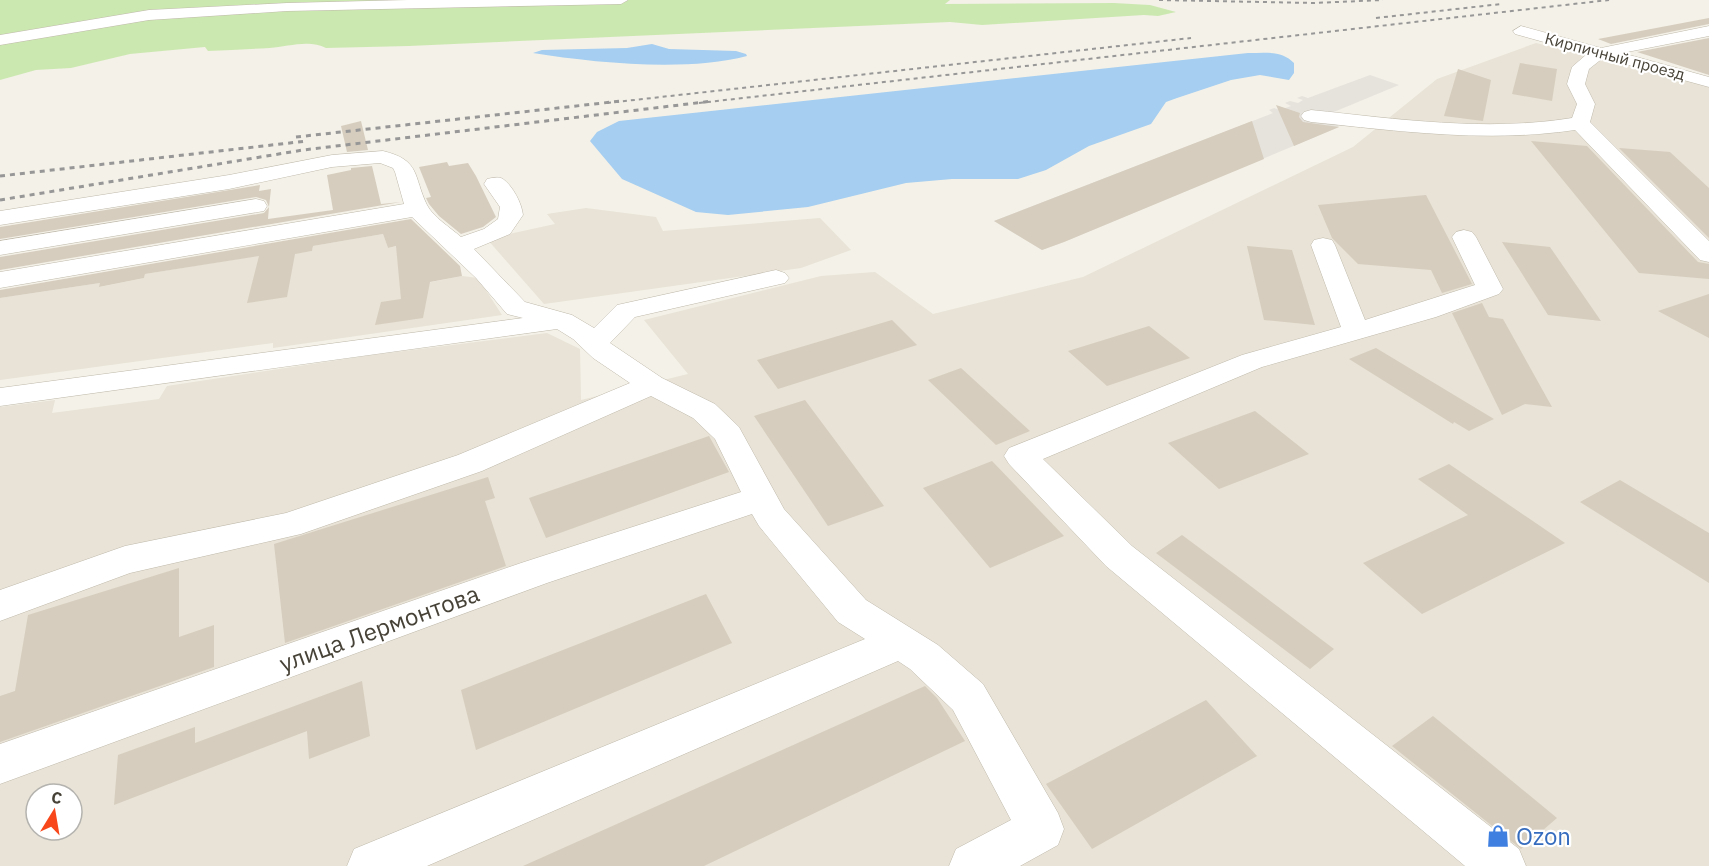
<svg xmlns="http://www.w3.org/2000/svg" width="1709" height="866" font-family="'IBM Plex Sans',sans-serif">
<rect width="100%" height="100%" fill="#f4f1e8"/>
<path fill="#e8e3d6" fill-rule="evenodd" d="M1536 43 1709 85V866H0V407L55 400 52 413 159 399 167 386 372 355 547 333 580 349 581 400 688 374 644 320 821 276 875 272 933 314 1083 277 1353 147 1437 79ZM36 794H72V830H36Z
M586 208 656 217 663 231 820 218 851 250 801 268 544 304 487 239 555 224 547 214Z
M383 234 388 248 401 245 406 287 462 276 478 278 502 315 273 348V343L0 380V298L100 283V287L144 278 145 274 299 249V253L312 251 313 246Z"/>
<path fill="#e6e3dd" d="M1370 75 1399 85 1329 114 1339 127 1064 242 1042 250 994 221 1273 113 1269 110 1274 108 1280 110 1291 106 1285 103 1290 101 1298 103 1303 100 1297 98 1302 96 1308 98Z"/>
<path fill="#cce8b1" d="M0 0H950L945 4 1114 3 1150 5 1176 12 1158 16 1144 15 982 25 950 22 409 46 326 48C309 39 287 47 270 48 249 49 229 50 208 51L205 47 130 54 71 68 36 70 0 80Z"/>
<path fill="#a5cef0" d="M652 44 669 49 736 51 746 54 747 56C686 72 596 63 533 53L542 50 627 48Z
M1248 53C1264 53 1282 50 1294 63V73L1289 80 1260 75 1231 80 1177 98 1166 102 1151 124 1089 146 1046 170 1018 179H952L906 183 808 207 728 215 696 212 622 179 590 141 597 132 619 121Z"/>
<path fill="#d6cdbe" d="M1709 18V24L1611 44 1598 39Z
M1709 38V75L1637 52Z
M1520 63 1557 69 1552 101 1512 94Z
M1458 69 1491 80 1483 121 1444 116Z
M1276 105 1300 113 1299 117 1303 122 1339 127 1294 146Z
M361 121 368 150 347 152 341 126Z
M1252 121 1264 159 1064 242 1042 250 994 221Z
M1531 141 1587 146 1698 262 1709 264V279L1639 273Z
M1619 148 1670 152 1709 188V238Z
M447 162 449 166 468 163 476 176 496 217 483 227 461 234 439 216 429 204 426 198 431 197 419 167Z
M372 166 381 204 401 202 0 270V257L264 213 269 207 268 219 333 210 327 175 351 170V168Z
M260 185 259 191 271 189 269 207 266 200 256 197 0 239V227Z
M1426 195 1472 284 1442 293 1431 270 1358 264 1332 238 1318 205Z
M411 219 460 266 462 276 430 282 423 318 375 325 381 302 401 299 396 246 388 248 383 234 313 246 312 251 295 254 287 297 247 303 259 256 145 274 144 278 99 287 100 283 0 298V290Z
M1502 242 1550 247 1601 321 1548 315Z
M1247 246 1292 250 1315 325 1264 320Z
M1709 294V338L1658 311Z
M1482 303 1489 317 1503 319 1552 407 1525 404 1502 415 1452 313Z
M892 320 917 345 778 389 757 360Z
M1149 326 1190 358 1107 386 1068 351Z
M1376 348 1494 419 1469 431 1454 422 1453 424 1349 359Z
M961 368 1030 431 996 445 928 380Z
M805 400 884 506 828 526 754 416Z
M1255 411 1309 454 1219 489 1168 443Z
M709 436 729 472 546 538 529 498Z
M992 461 1064 536 990 568 923 488Z
M1449 464 1565 543 1422 614 1363 563 1468 515 1418 479Z
M488 477 495 498 485 501 506 566 285 643 274 544Z
M1620 480 1709 533V583L1580 502Z
M1182 535 1248 584 1334 649 1310 669 1156 553Z
M179 568V637L214 625V667L0 742V696L15 691 28 615Z
M706 594 732 643 476 750 461 690Z
M362 681 370 736 309 759 307 731 114 805 118 755 195 727V743Z
M925 686 937 698 965 741 704 866H523Z
M1206 700 1257 756 1092 849 1046 784Z
M1433 716 1557 818 1521 849 1392 746Z"/>
<g fill="none" stroke-linecap="round" stroke-linejoin="round">
<g stroke="#bfb9ab" stroke-width="1">
<path id="minor" d="M408 0H628L621 4 287 11 149 20 0 45V35L149 10 287 3Z
M1521 26 1601 48 1709 26V36L1622 53 1709 77V87L1603 58 1589 69 1585 84 1595 104 1590 122 1709 241V262L1700 260 1575 130C1487 143 1399 131 1311 122L1304 120 1301 116 1304 112 1311 110C1398 119 1485 132 1572 118L1577 104 1567 84 1572 67 1587 54 1515 34 1513 31Z
M383 151C421 160 413 176 427 205 433 217 451 228 461 237L484 229 498 219 500 207 484 184 487 179C492 178 498 176 503 179 513 186 522 204 523 215L510 234 474 249 525 302 572 315 594 328 617 305 776 270 785 273 789 278 785 283 635 317 610 343 662 378 715 404 739 427 784 509 866 600 938 645 983 684 1058 813 1064 829 1058 845 1020 866H949L956 849 1011 820 953 710 910 669 898 661 427 866H347L354 849 865 639 838 622 759 526 752 514 547 583 0 784V744L521 563 741 492 715 439 693 418 651 396 482 471 301 534 130 573 0 621V590L125 546 286 513 458 455 630 383 593 358 573 339 557 329 0 406V388L523 318 507 314 476 278 412 217 0 288V272L404 204 395 172 393 168 380 163 332 167 229 189 0 225V211L229 175 332 155Z
M256 199 264 201 267 206 264 211 0 255V241Z
M1464 230 1472 232 1476 237 1503 289 1499 294 1436 317 1262 367 1043 459 1132 546 1519 849 1526 866H1465L1106 566 1009 464 1004 456 1009 448 1242 355 1341 327 1311 245 1314 240 1323 238 1332 240 1335 245 1365 320 1475 285 1452 237 1456 232Z"/>
</g>
<use href="#minor" fill="#fff" fill-rule="evenodd"/>
<path stroke="#979797" stroke-width="2" stroke-dasharray="4 4" stroke-linecap="butt" d="M1159 0 1314 3 1383 0
M1376 18 1501 4
M607 103 1191 38
M699 103 1609 0"/>
<path stroke="#979797" stroke-width="3" stroke-dasharray="5 5" stroke-linecap="butt" d="M296 137 621 101
M0 176 307 141
M0 200 303 150 713 101"/>
</g>
<defs>
<g id="shop-bare" transform="scale(1.8)"><path d="M-5-2.5h2.3a2.7 3.5 0 0 1 5.4 0H5L5.5 6h-11ZM-1.5-2.5h3a1.5 2.3 0 0 0-3 0Z" fill="#3f7fe0" stroke="#fff" stroke-width="2.5" paint-order="stroke"/></g>
</defs>
<g fill-rule="evenodd">
<use href="#shop-bare" x="1498" y="836"/>
</g>
<g text-anchor="middle" dominant-baseline="central" stroke-width="4.5" stroke-linejoin="round" paint-order="stroke">
<g font-size="16" fill="#474237" stroke="#fff">
<text transform="translate(1615 56) rotate(15)">Кирпичный проезд</text>
</g>
<g font-size="24" fill="#474237" stroke="#fff">
<text transform="translate(379 628) rotate(-20)">улица Лермонтова</text>
</g>
<g font-size="24" fill="#366cbe" stroke="#fff" text-anchor="start">
<text x="1516" y="836">Ozon</text>
</g>
</g>
<g transform="translate(54 812) rotate(11)"><circle r="28" fill="#ffffff" stroke="#b5b3af" stroke-width="1.5"/>
<path d="M0-4.5L10 22L0 15L-10 22Z" fill="#f8481b"/>
<text y="-9" font-size="16" font-weight="bold" text-anchor="middle" fill="#474237">С</text>
</g>
</svg>
